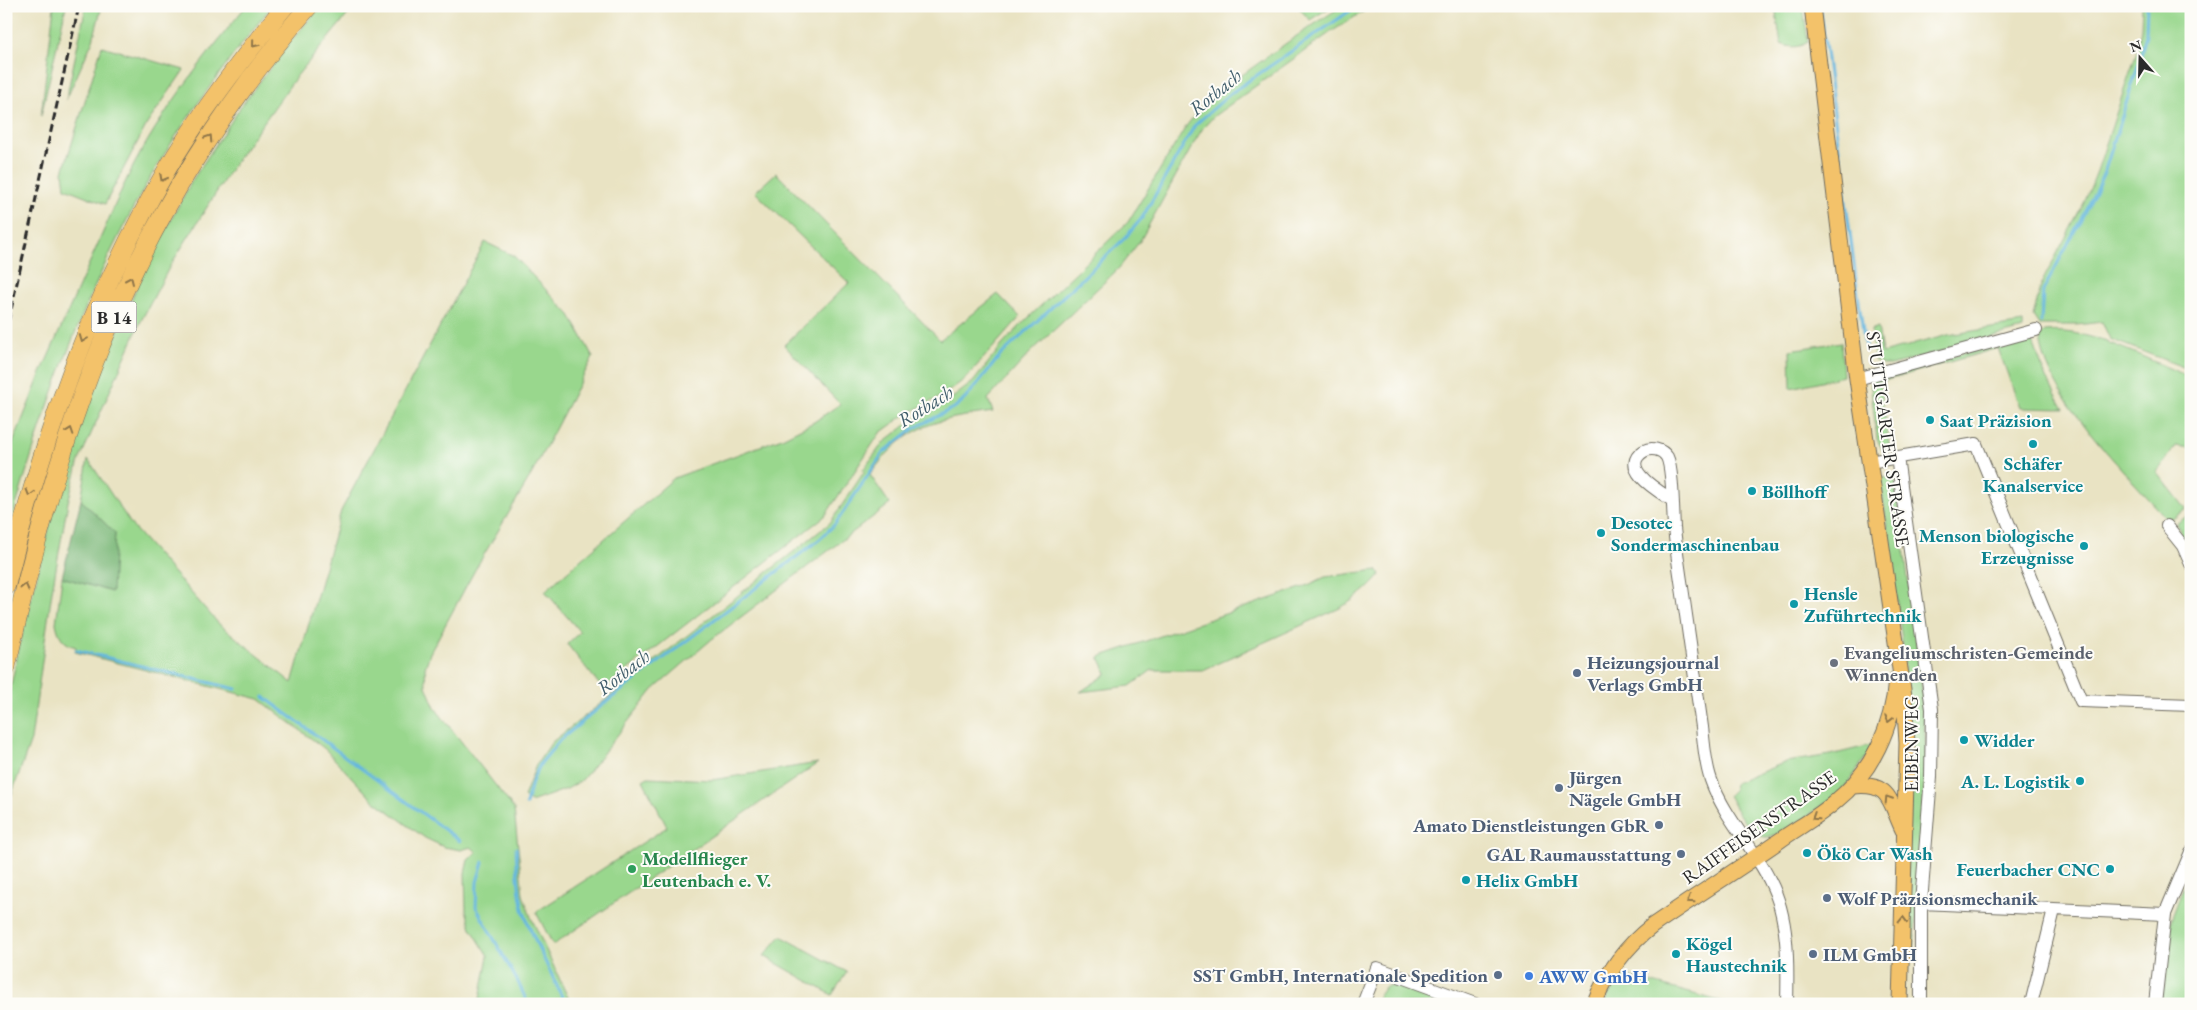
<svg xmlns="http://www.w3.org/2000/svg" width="2197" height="1010" font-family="'EB Garamond',serif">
<rect width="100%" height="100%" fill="#fdfcf7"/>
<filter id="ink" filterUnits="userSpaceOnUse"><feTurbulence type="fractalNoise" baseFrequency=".02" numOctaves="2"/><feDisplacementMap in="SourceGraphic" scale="10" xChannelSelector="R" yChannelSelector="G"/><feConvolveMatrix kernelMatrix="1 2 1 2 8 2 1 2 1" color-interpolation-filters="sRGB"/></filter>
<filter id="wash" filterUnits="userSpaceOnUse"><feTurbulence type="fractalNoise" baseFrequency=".0096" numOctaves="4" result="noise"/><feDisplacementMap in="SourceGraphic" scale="20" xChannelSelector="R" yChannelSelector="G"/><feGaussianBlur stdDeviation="1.12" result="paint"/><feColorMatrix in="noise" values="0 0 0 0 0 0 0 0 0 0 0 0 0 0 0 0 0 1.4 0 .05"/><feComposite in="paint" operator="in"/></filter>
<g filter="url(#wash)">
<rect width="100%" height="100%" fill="#e9e3c3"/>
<path fill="#99d78d" stroke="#62815c" d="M54 6H66L41 116Z
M86 6H102L93 40 66 100Z
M246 6H272C219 71 168 141 129 216 75 318 37 430 6 541V468L13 443 41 373 122 189C153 122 199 64 246 6Z
M321 6H355L296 77 236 161 170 266 141 321 79 461 68 502 52 591 31 740 6 810V708L20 644 55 503 91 393 144 270 193 179 242 105 290 42Z
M1297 6H1332L1310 20Z
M1342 6H1372L1331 32 1214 116 1203 128 1195 141 1140 241 1119 268 1029 354 988 399 993 412C934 420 907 424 870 475L890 504 712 639 653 690 582 780 567 789 531 802 524 797 536 765 552 742 830 523 864 472 863 470 883 443 911 421 947 402 973 382 1003 344 1025 321 1128 222 1187 125 1206 101 1292 39Z
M1775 6H1803L1808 42C1798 48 1791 48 1781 44Z
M2142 6H2191V370L2110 339 2102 322 2077 325H2039L2033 316 2042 282 2085 201 2097 171 2137 51 2141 28Z
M102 46 184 70 147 124 105 204 65 188 63 172Z
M776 173 940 340 998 294 1020 317 965 379 942 396 906 414 880 433 825 516 603 689 567 644 580 632 545 591 674 478 782 438 814 422 840 404 784 345 849 283 755 192Z
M485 242 514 256 570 315 593 357 529 479 476 568 430 653 425 668 426 686 435 708 514 809 523 895 531 917 571 1004H479L488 956 471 928 466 910 465 873 468 860 477 852 471 847 461 850 444 847 425 838 372 799 325 749 259 699 75 652 76 647C63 644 58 635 56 623L62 577 111 592 115 533 81 500 88 459 133 527 218 623 292 683 341 511Z
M2023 323V329L1891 365H1883L1875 361 1871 330 1878 327 1882 353 1948 335Z
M2045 332C2092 327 2147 361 2191 377V448L2176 446 2157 472 2186 509 2174 518 2167 519C2127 473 2045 396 2040 336Z
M2027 336 2035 347 2046 378 2064 409 2020 408 1998 348 1880 382 1890 450 1883 451 1877 439 1870 379Z
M1841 342 1843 376 1791 388 1790 350Z
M1891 476 1895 478 1922 688 1926 755 1914 947 1908 946 1904 655 1881 483 1883 478Z
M2190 514 2191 515V548L2176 524Z
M1377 570 1380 575C1369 589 1355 599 1340 608L1203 670H1152L1130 686 1080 692 1107 674 1099 657 1304 587 1325 577Z
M1875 744C1863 760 1852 780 1838 794 1828 803 1777 838 1766 837 1749 836 1735 808 1728 795L1734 789 1735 783 1786 762 1831 755Z
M818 763 553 945 536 912 667 827 643 780 648 777 712 780Z
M2191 867V1004H2161L2171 920Z
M781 936 847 972 832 995 764 956Z
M1619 974 1731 1004H1604Z
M1392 985H1403L1418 990 1417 994 1442 1004H1373L1385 987Z"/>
<path fill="#7ab878" stroke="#527252" d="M81 500 115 533 112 592 62 577Z"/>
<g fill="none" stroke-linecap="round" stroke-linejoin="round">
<path stroke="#63b6df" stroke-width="3" d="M1820 6 1865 347
M2041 322 2043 291 2090 202 2105 170 2139 63 2146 35 2147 6
M76 650 236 689
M264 697 460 841
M526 804 533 779 541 763 560 740 605 703 820 539 836 523 883 453 914 428 954 408 965 399 1000 356 1125 238 1142 218 1195 125 1231 93 1357 6
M516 848C517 868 518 889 523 909 533 942 552 972 565 1004
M483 862 477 882 476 907 518 982 528 1004"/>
</g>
</g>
<g filter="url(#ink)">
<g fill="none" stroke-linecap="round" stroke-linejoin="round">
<g stroke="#6e6b60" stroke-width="14">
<path id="minor" d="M1857 379 2036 330
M1897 457 1932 709 1931 777 1921 903V1004
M1869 462 1976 444 2081 701 2191 705
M1672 500C1660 492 1617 468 1644 451 1651 447 1662 449 1667 457 1673 469 1673 513 1674 528 1677 557 1682 586 1686 615 1691 652 1697 690 1702 727 1704 744 1705 764 1711 780 1724 817 1753 846 1770 881 1789 917 1788 964 1787 1004
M2167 526 2183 546 2191 564
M1921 903 2165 914
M1363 1004 1377 968 1475 1004
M2031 1004 2054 910
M2155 1004 2165 914 2191 852"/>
</g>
<g stroke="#6e6b60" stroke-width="17">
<path id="major" d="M1812 6 1857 379 1904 696 1907 743 1900 1004
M1853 786C1891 782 1889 801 1903 830
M1594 1004C1607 972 1625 947 1652 926 1694 897 1737 870 1779 841 1797 828 1818 817 1835 802 1872 772 1893 727 1896 679"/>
</g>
<g stroke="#6e6b60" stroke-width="19">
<path id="highway" d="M6 586C42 440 90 302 166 171 200 113 242 58 285 6
M6 669C36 535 72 401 131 277 177 179 238 88 309 6"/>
</g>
<use href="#minor" stroke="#fff" stroke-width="12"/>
<use href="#major" stroke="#f3c26a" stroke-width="15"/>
<use href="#highway" stroke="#f3c26a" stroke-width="18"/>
<path stroke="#2b2b2b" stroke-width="3" stroke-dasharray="8 4" stroke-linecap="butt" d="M6 332 79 6"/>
</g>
<defs><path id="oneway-chevron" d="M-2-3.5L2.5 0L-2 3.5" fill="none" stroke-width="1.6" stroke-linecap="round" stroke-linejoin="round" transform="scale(1.25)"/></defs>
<g stroke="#8f764a">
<use href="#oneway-chevron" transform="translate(255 44) rotate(129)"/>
<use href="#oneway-chevron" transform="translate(209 138) rotate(-57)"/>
<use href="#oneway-chevron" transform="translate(163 178) rotate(118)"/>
<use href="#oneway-chevron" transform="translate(130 280) rotate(-66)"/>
<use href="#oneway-chevron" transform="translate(83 339) rotate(111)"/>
<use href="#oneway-chevron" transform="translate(70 431) rotate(-71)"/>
<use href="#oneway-chevron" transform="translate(30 493) rotate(106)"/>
<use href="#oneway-chevron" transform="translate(25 587) rotate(-76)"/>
<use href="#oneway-chevron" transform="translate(1889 719) rotate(104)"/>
<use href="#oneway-chevron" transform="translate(1888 799) rotate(-123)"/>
<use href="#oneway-chevron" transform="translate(1815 817) rotate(147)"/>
<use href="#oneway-chevron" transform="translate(1690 900) rotate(147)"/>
<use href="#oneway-chevron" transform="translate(1903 920) rotate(-88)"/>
</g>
</g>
<g fill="#0f9aa8" stroke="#fdfcf7" stroke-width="2">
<circle cx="1930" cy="420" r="5"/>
<circle cx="2033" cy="444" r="5"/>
<circle cx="1752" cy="491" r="5"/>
<circle cx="1601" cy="533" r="5"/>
<circle cx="2084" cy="546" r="5"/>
<circle cx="1794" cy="604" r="5"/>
<circle cx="1964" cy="740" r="5"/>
<circle cx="2080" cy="781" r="5"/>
<circle cx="1807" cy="853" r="5"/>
<circle cx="2110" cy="869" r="5"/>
<circle cx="1466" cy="880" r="5"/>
<circle cx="1676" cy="954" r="5"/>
</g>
<circle fill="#6b7280" stroke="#fdfcf7" stroke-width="2" cx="1834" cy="663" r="5"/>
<g fill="#5c6f8a" stroke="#fdfcf7" stroke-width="2">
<circle cx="1577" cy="673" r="5"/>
<circle cx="1559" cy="788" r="5"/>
<circle cx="1659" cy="825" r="5"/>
<circle cx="1681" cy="854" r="5"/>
<circle cx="1827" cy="898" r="5"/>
<circle cx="1813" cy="954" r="5"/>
<circle cx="1498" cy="975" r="5"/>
</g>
<circle fill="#2e9e5b" stroke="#fdfcf7" stroke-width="2" cx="632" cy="869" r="5"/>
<circle fill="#3f7fe0" stroke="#fdfcf7" stroke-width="2" cx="1529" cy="976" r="5"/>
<g text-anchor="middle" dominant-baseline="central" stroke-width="4" stroke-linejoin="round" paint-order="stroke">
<rect fill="#fdfcf7" stroke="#6a6a68" stroke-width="1" x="91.5" y="301.5" width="45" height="31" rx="4"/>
<g font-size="18" font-weight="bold" fill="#2b2b2b">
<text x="114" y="317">B 14</text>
</g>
<g font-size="19" font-weight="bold" fill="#0d838f" stroke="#fdfcf7" text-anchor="start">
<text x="1940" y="420">Saat Präzision</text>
<text x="2033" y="463" text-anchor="middle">Schäfer<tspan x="2033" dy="22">Kanalservice</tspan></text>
<text x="1762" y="491">Böllhoff</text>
<text x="1611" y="522">Desotec<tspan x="1611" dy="22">Sondermaschinenbau</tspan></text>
<text x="2074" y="535" text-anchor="end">Menson biologische<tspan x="2074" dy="22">Erzeugnisse</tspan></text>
<text x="1804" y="593">Hensle<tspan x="1804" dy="22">Zuführtechnik</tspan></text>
<text x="1974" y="740">Widder</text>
<text x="2070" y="781" text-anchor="end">A. L. Logistik</text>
<text x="1817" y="853">Ökö Car Wash</text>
<text x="2100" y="869" text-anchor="end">Feuerbacher CNC</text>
<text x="1476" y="880">Helix GmbH</text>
<text x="1686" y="943">Kögel<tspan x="1686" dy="22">Haustechnik</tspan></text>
</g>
<g font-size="19" fill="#2b2b2b" stroke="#fdfcf7">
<text transform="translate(1888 439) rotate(82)">STUTTGARTER STRASSE</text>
<text transform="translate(1911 744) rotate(-90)">EIBENWEG</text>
<text transform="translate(1759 827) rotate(-35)">RAIFFEISENSTRASSE</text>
</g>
<g font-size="19" font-weight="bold" fill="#5b616d" stroke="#fdfcf7" text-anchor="start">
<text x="1844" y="652">Evangeliumschristen-Gemeinde<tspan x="1844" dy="22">Winnenden</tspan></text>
</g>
<g font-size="19" font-weight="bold" fill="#4e5e75" stroke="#fdfcf7" text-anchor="start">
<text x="1587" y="662">Heizungsjournal<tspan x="1587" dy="22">Verlags GmbH</tspan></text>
<text x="1569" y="777">Jürgen<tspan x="1569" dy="22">Nägele GmbH</tspan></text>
<text x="1649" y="825" text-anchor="end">Amato Dienstleistungen GbR</text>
<text x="1671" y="854" text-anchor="end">GAL Raumausstattung</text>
<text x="1837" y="898">Wolf Präzisionsmechanik</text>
<text x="1823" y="954">ILM GmbH</text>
<text x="1488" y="975" text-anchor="end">SST GmbH, Internationale Spedition</text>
</g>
<g font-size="19" font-weight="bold" fill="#27864d" stroke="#fdfcf7" text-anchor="start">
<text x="642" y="858">Modellflieger<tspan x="642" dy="22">Leutenbach e. V.</tspan></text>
</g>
<g font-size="19" font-weight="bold" fill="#366cbe" stroke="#fdfcf7" text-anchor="start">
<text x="1539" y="976">AWW GmbH</text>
</g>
<g font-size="20" font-style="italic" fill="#3f5c6a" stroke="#fdfcf7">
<text transform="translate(1215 92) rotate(-39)">Rotbach</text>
<text transform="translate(925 406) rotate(-32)">Rotbach</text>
<text transform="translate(623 672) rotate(-38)">Rotbach</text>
</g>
</g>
<rect width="2197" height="1010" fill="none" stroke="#fdfcf7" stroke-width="25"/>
<g transform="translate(2140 58) rotate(340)" stroke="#fdfcf7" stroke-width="4" paint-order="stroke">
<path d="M0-4L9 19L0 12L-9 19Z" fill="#2b2b2b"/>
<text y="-8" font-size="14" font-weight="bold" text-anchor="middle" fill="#2b2b2b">N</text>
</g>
</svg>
